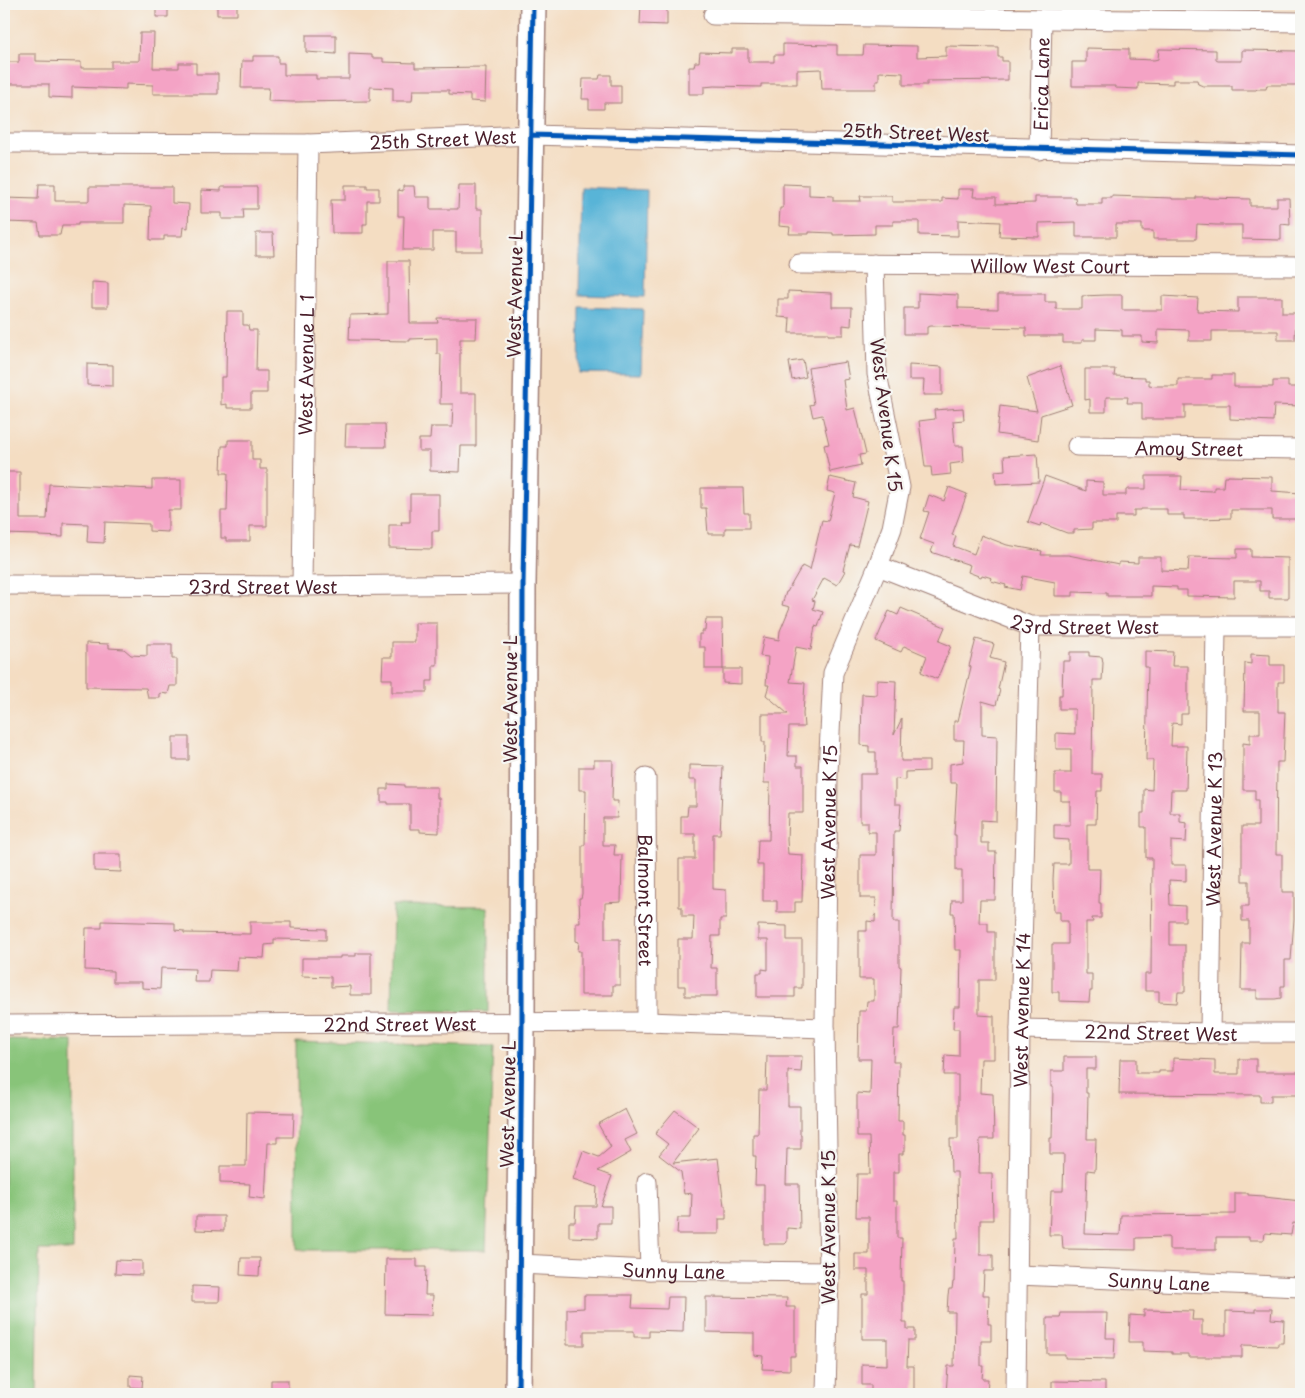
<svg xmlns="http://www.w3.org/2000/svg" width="1305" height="1398" font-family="'Playpen Sans',sans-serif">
<rect width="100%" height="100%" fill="#f6f6f2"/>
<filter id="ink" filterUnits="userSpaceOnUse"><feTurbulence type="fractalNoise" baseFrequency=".02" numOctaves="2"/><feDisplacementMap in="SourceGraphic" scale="10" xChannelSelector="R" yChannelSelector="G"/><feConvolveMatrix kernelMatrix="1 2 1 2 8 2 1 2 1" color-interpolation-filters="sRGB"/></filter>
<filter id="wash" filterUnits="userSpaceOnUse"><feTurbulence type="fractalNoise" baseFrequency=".0096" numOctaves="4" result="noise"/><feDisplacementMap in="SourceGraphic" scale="20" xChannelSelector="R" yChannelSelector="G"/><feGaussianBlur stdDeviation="1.12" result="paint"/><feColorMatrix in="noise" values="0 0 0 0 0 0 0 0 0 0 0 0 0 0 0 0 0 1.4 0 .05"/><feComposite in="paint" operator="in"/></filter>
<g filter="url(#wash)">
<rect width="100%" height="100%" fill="#f4ddc2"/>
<path fill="#88c479" stroke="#697252" d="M393 906 488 907V1012L391 1010Z
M4 1040 73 1041V1250H39L37 1394H4Z
M296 1041 493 1047 486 1250H297Z"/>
<path fill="#59b4d7" stroke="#526a81" d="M581 187 647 190 645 297 579 295Z
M580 307 643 309 641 374 579 373Z"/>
<g id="blocks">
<path fill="#f4a3c5" d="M156 4H168V17H156Z
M217 4H237V15H217Z
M641 4H667V25L640 24Z
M140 33H154L153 68H179V63H196V74H218V94H153V85L126 84V89L72 87V98L49 97V84H4V62H19V54H36V61L81 62V68H111V61H139Z
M306 35H336V54L306 52Z
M783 44 837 45V55H863L864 45 917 46V57L946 56V46L998 47V57H1002V61H1008V80L927 81V85H903V73L879 72V80H876V89H822L821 69 797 70V84H761V87L714 86 704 87V94H689V67H694L695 62H699L700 52 732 53V49H748V62H774V55H783Z
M1086 48 1129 49V59L1154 60 1158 59 1159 49 1216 50V60L1218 61H1242V50L1298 51V61H1301V84H1297V85H1267L1266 89H1257L1256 90H1232V86H1203L1198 84 1197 80H1173V84L1138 83V89L1115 88V86H1072V62H1086Z
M349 54 372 55V58H383V62L415 63V68L486 67 485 102 470 101V95L449 94V90H413L412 101H393V88L370 87V101L292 102 268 101 269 88H241L242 61H253V56H278V63H284V75H316V79H349Z
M600 75H611V85H621V103H604V109H589V99H582L583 79H599Z
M39 184H55V201H89V187H172V203L189 204 188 228 183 227 182 236H164V240H150L151 206 124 205V223H78V225H62L60 235H40L38 223 4 222V198L38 199Z
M783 184 809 185V195L833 196V201H861L860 196H892V202H942V198L958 199V189H974L973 197H996V204L1035 203V197H1075L1076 204H1102V198H1112V196L1172 198V199H1196V197H1208V198L1250 199V206H1277V198H1289L1290 225 1281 224V240L1242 239V225H1216L1197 224 1196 239H1153V231H1142V224H1116V237H1076V222L1039 223V237L999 236 1000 222 958 220V236L919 235V221H893V225H875V234L833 235V233L809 232V234H789L790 227 779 226 780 208H783Z
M345 185H367V188H379V201H367V224H363V233H332L331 200H345Z
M459 185H476V209H482V251H456V232H433V250H403L404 216H398V190L403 191V186H414L415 197H430V209H458Z
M221 187H257V209H243L244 219H222V213H201V190L221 191Z
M256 233H273L274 255H256Z
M388 261H409L410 323H438L437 318H477L476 339H460V393H476V446H461L460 472 430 471V451H419V439H430L431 427H452L453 404H440L441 354H437V338L410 339V341L349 340 350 315 388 314Z
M92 282 108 283V307H92Z
M788 291 832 293V307H852L851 326 843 325V335H828V333H789L790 318 778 317V299H788Z
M918 293 958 295V308L998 309V294H1045V302H1056V309H1082V296L1106 295H1122V310H1162V296L1198 298 1197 311 1238 312V297H1282V313H1296L1295 340H1278V331H1212V341H1189V330L1158 329V343L1142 342V336H1122V330L1096 329V340H1082V343H1063V336H1026V328L931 326 927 327V334H904V308H918Z
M227 311H243V325H248L249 330H257L256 371H267V393H251V408H227V404L221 405V377H226Z
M803 360 806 377 792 380 789 362Z
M846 362 849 379 843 380 847 410 855 408 866 454 859 455 861 465 830 472 824 445 829 444 822 415 813 417 810 405 814 404 808 368Z
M87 364 113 365V386L87 385Z
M909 365 942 367V395H923L924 380H909Z
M1060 366 1072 405 1041 415 1038 440 997 434 1000 406 1037 411 1027 378Z
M1085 369H1115L1114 376 1145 377V380H1149V385L1156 386H1178V379H1212V375H1234V387H1273V381H1288V387H1301V406L1274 405 1273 421 1230 419V405H1185V419H1142V403H1127L1128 397H1106V412H1090V399L1085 400Z
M963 408 964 420 953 421 955 446H963L964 462 950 464 951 474 932 476 931 467H925L919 421 935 419 934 410Z
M346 424H385L386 447H345Z
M228 440H252V460H260V469H267V526H250V541H226V538H221V511H227L228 473H221L222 446H228Z
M1037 454 1039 482 996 484 995 471 1005 470 1004 456Z
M4 472H20V519H47L49 484 152 489V480H181V510H168V532L149 531V524L105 522 104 543 87 542 88 524 63 523V537L39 536V535L4 534Z
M1045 476 1086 491V481L1103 482V495H1126V490L1129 489H1146V476H1182L1181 490 1214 491V487H1223L1224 477H1228V476L1272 477V491L1301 493V519H1272V510H1231V518L1199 519H1184V515H1167V509H1141V510H1134V516H1116V523H1092V529L1074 530V533H1067L1041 523 1040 526 1028 522Z
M830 477 856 483 853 497 868 501 857 546 850 545 843 570 845 571 837 585 824 578 812 600 815 601 813 609 823 612 818 627 815 626 811 650 796 647 790 682 805 683 803 714 804 727H789L788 756H797V766H803V813H788L787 840 788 854 803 855 802 902H795V912H777V901H763V865H757L758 840H769L770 783H764L765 742H762V714H788L766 695 769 685H766L768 657 760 656 764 637 779 640 780 631 790 607 782 605 786 592H787L802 566 810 570 822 520 828 521 835 493 827 491Z
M949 487 967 494 952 535 956 536 953 546 974 554 981 535 1007 545 1042 551 1041 555H1068L1119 565V562L1138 563V557H1161V570L1188 571 1189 557 1237 558V549H1251V557L1288 558V598H1269V591H1260V581H1234V597L1187 596V590H1177V587L1151 586V596H1107V593L1073 592V596H1055V582L1023 576 1020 590 1005 587 1006 585 991 581 992 578 982 575 981 577 968 572 970 565 931 552 934 544 920 539 929 512 924 511 929 495 944 501Z
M701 488H743L744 513H749V528H725V534H708L706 508H701Z
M410 494H439V531H432V549L389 548V525H402L401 522H410Z
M901 608 945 627 939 641 951 646 937 679 921 672 927 656 904 646 901 652 876 641 889 611 898 615Z
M706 619H722L723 669H705V647H699V634H702V631H705Z
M415 623H437V665H433V681H427V692H392V679H382L383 657H392V642H415Z
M976 639 994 644 990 658 1004 662 998 689 1000 690 996 705 982 701V735L997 736 996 821 981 820V843H989V852H996L995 900H980L979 923H988V932H995V980H979V1015L994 1016V1059H981L980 1093 993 1094 994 1139H980L979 1173H992L993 1220H980V1255H993V1271H984L983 1295H989L988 1324H991V1341H981V1366H983L982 1379H988L987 1394H946L948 1366H954L955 1312H947L948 1295 949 1289H952L953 1282H954L955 1238H958L957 1172H951L950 1139H958V1075H944L945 1055 959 1056V1029H953L954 1007H960L961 950H955L954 913H951L952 900H962V870H956V835H954L957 783H950V764L963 762 964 740H954V721H958L971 667 969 666Z
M86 643 109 644V648L124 649 131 655 147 656V644H172V659H177V686H170L168 694 160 693V698H148L146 688 86 687Z
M1145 651 1173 652 1172 666H1188V714H1181V724L1172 723 1171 746H1187L1186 790H1171L1170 813H1180V822L1187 823 1186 842 1171 841V865H1186V881L1169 880 1170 905 1185 906V921H1170V945H1185V992H1178L1177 1003 1159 1002V991H1145V974H1151L1152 858H1146V827H1141V813H1144V789L1152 790 1153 760H1146L1148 667H1145Z
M1070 652H1089V656L1102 657 1103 663 1102 680H1093L1092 774H1102V791H1097L1096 824H1087V869H1100L1099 903H1101V918H1092L1093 922H1086V974H1092V991H1090L1089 1002 1059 1001V992H1052V944H1068V921H1060V912H1054L1053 879 1054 864H1069V840L1054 839V825H1070V801H1061V792H1055V773H1071V749H1056V733L1075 734V709H1059V695H1062L1063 661H1070Z
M1251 654 1270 655V665H1284V682H1278V712H1285L1283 762H1277L1276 854H1282V892H1294V919L1291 960H1285V986H1281V998L1275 999H1257V990H1241L1242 943H1249V921H1242V906H1249V881H1242V826H1258V800H1255V790H1243V743L1250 744V734H1260V711H1244L1245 663 1251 664Z
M723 669H741V684L723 683Z
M877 680 896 681 894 735 902 718 901 761H929V771L905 772V780L895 779V804H901L899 831H894L893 922H899V966L901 967 899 1029H894L893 1062H899L898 1121H903V1135H905V1151H903V1154H899V1172H893V1201H897V1238H902L901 1281H903V1323H907V1329H915V1340H908L907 1366H914V1393L908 1394H871V1385H862V1364L887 1365V1339H862V1294H868V1270H855V1254H869V1217H856L857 1174H870L869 1137H857V1093L870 1094 871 1059H858L859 1011H866L867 1001H874V979H859V931H867V921L875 922 876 898H860V855H876V832H868V822H860V774H876V752H869V746L861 745 862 694 877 695Z
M173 737H189V760H173Z
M594 760H613L612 801H618L617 818H603V845H615L614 855H622L621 902 605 903V939H620V985H613V995H581V951H578L579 942 576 941V923H580L579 898H581L582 894V845H585L586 790H579V767H594Z
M689 765 723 766 720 834H713V889L726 890V919H720V936H712L711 968H717V996H685V986H678V939H693L694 916H682V907H679V859H695V834H681V816H687L688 806H696V780H689Z
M388 784 404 785V787H437V798H439V833L420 832V829H410V804H388V802H381V789H388Z
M94 854H121V872L94 871Z
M102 921 175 923V930L184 931V933L250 934V922H291V928L326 929V940L274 939V944L265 945 264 958 238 957 237 971 210 970 209 982H194L195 969 161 968 160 989 142 988V982H113V971L85 970 86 928H102Z
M758 925 787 926V940H802V988H795V997H757V973H762V969L768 970V940H758Z
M356 953H371V995H350V986L331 987V977L302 976V958H340V956H356Z
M767 1056H802L801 1072 788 1071V1106H800V1134H801V1149H787L786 1184H799L800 1229 787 1228V1242L785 1244H764V1185H755L756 1156H753V1134H758L759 1090H766Z
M1064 1057H1096V1069H1086V1093H1088L1087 1139H1096L1095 1171 1087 1170 1085 1234 1120 1235 1121 1215 1235 1214V1193H1248V1195L1264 1196V1197L1301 1201V1224L1293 1223 1291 1235 1265 1233 1264 1240H1249V1237H1216V1250H1169V1237L1136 1238V1250L1063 1249 1062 1235H1049L1051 1191H1063L1064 1154H1050V1138H1052L1053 1087H1051V1071H1064Z
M1173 1058 1215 1060V1074H1239V1059H1256V1072H1301V1095H1271V1102H1260V1095L1119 1094 1120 1059H1136V1073H1159V1071H1173Z
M625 1109 637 1134 625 1140 631 1152 598 1171 612 1176 601 1206H611V1223H598V1238L569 1237V1222H575L576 1206H596L597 1187 573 1179 583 1151 599 1157 611 1147 598 1124Z
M675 1110 699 1128 673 1163 718 1158 724 1206H726V1219H719V1234H677L678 1218H691L692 1193 684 1194 681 1172 659 1155 668 1144 655 1134Z
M247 1112 294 1113 293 1137H277V1143H268L265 1199 249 1197 250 1184 220 1183V1166H246Z
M196 1216H224V1231L196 1230Z
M241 1258H260L259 1276 240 1275Z
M386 1259H417V1267H426L425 1295H433L432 1315 385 1314Z
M116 1260 142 1261V1275L115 1274Z
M192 1286 220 1287 219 1302H192Z
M584 1295H633L632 1308 667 1309 668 1297H684L683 1332 649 1331V1337H634V1331H584V1345H567V1309L584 1308Z
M706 1297 787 1298 786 1307H795V1356H790V1370L762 1369 763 1356 754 1355V1333L706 1332Z
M1255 1309H1272L1271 1319 1284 1320 1283 1343H1278V1346L1242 1345V1357H1189V1354H1172V1352L1143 1351V1342H1129L1130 1315 1144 1316V1310L1193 1311 1192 1320H1202V1335H1226V1311L1255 1312Z
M1061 1313H1107L1106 1338H1115L1114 1359 1065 1358V1354H1047V1318H1060Z
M130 1375 143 1376 142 1388 130 1387Z
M271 1380H288V1394H271Z
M1052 1381 1105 1382V1394H1052Z"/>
</g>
</g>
<g filter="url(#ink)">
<use href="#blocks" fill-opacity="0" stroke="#9f7e76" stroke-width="1"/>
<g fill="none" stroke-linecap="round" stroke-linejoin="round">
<g stroke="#9f7e76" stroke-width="21">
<g id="minor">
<path d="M713 15 1301 22"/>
<path id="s1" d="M4 143 308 144 531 135 1301 155"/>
<path id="s2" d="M1039 150 1042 19"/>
<path id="s3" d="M799 264 1301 266"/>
<path id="s4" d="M1077 446 1301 449"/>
<path id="s5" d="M878 566 1030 626H1301"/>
<path id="s6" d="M4 585 302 586 523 584"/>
<path id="s7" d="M302 586 308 144"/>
<path id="s8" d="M646 778 647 1022"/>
<path id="s9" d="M4 1025 647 1022 825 1028"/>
<path id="s10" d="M1020 1029 1210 1033H1301"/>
<path id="s11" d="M1210 1033 1216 626"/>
<path d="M647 1182 650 1270"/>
<path id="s12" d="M519 1264 650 1270 829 1272"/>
<path id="s13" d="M1018 1275 1301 1287"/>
<path id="s14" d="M826 1394 829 1272 825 1028 828 773 833 673 878 566 892 528 900 487 877 374 874 264"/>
<path id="s15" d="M1016 1394 1020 1029 1030 626"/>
</g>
</g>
<g stroke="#9f7e76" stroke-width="28">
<path id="major" d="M518 1394 522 1024 523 584 533 4"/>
</g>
<use href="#minor" stroke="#fff" stroke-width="19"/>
<use href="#major" stroke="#fff" stroke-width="25"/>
<g stroke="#f6f6f2" stroke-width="8">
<path id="cycleway" d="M531 135 1301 155
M518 1394 522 1024 523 584 533 4"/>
</g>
<use href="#cycleway" stroke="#0057b8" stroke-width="5"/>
</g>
</g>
<g text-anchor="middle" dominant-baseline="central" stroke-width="4.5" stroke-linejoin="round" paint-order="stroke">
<g font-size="18" fill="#4a1f2b" stroke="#f6f6f2">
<text stroke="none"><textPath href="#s2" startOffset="66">Erica Lane</textPath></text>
<text transform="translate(916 132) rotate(2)">25th Street West</text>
<text stroke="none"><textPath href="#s1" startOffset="439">25th Street West</textPath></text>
<text stroke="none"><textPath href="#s3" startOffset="251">Willow West Court</textPath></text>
<text transform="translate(514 294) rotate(-89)">West Avenue L</text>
<text stroke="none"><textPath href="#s7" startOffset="221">West Avenue L 1</textPath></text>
<text transform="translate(887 415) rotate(83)">West Avenue K 15</text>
<text stroke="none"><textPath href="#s4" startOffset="112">Amoy Street</textPath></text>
<text stroke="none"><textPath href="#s6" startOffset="259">23rd Street West</textPath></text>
<text stroke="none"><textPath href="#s5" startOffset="218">23rd Street West</textPath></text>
<text transform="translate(509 699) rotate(-90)">West Avenue L</text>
<text stroke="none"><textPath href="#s14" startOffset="572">West Avenue K 15</textPath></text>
<text stroke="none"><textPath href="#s11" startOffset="204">West Avenue K 13</textPath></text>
<text stroke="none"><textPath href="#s8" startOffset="122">Balmont Street</textPath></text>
<text stroke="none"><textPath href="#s15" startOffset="384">West Avenue K 14</textPath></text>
<text stroke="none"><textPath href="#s9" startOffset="396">22nd Street West</textPath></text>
<text stroke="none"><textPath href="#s10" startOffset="141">22nd Street West</textPath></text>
<text transform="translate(507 1104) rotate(-89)">West Avenue L</text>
<text transform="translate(827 1227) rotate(-90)">West Avenue K 15</text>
<text stroke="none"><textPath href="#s12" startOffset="155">Sunny Lane</textPath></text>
<text stroke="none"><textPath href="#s13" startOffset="141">Sunny Lane</textPath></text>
</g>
</g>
<rect width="1305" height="1398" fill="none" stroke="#f6f6f2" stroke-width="20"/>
</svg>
